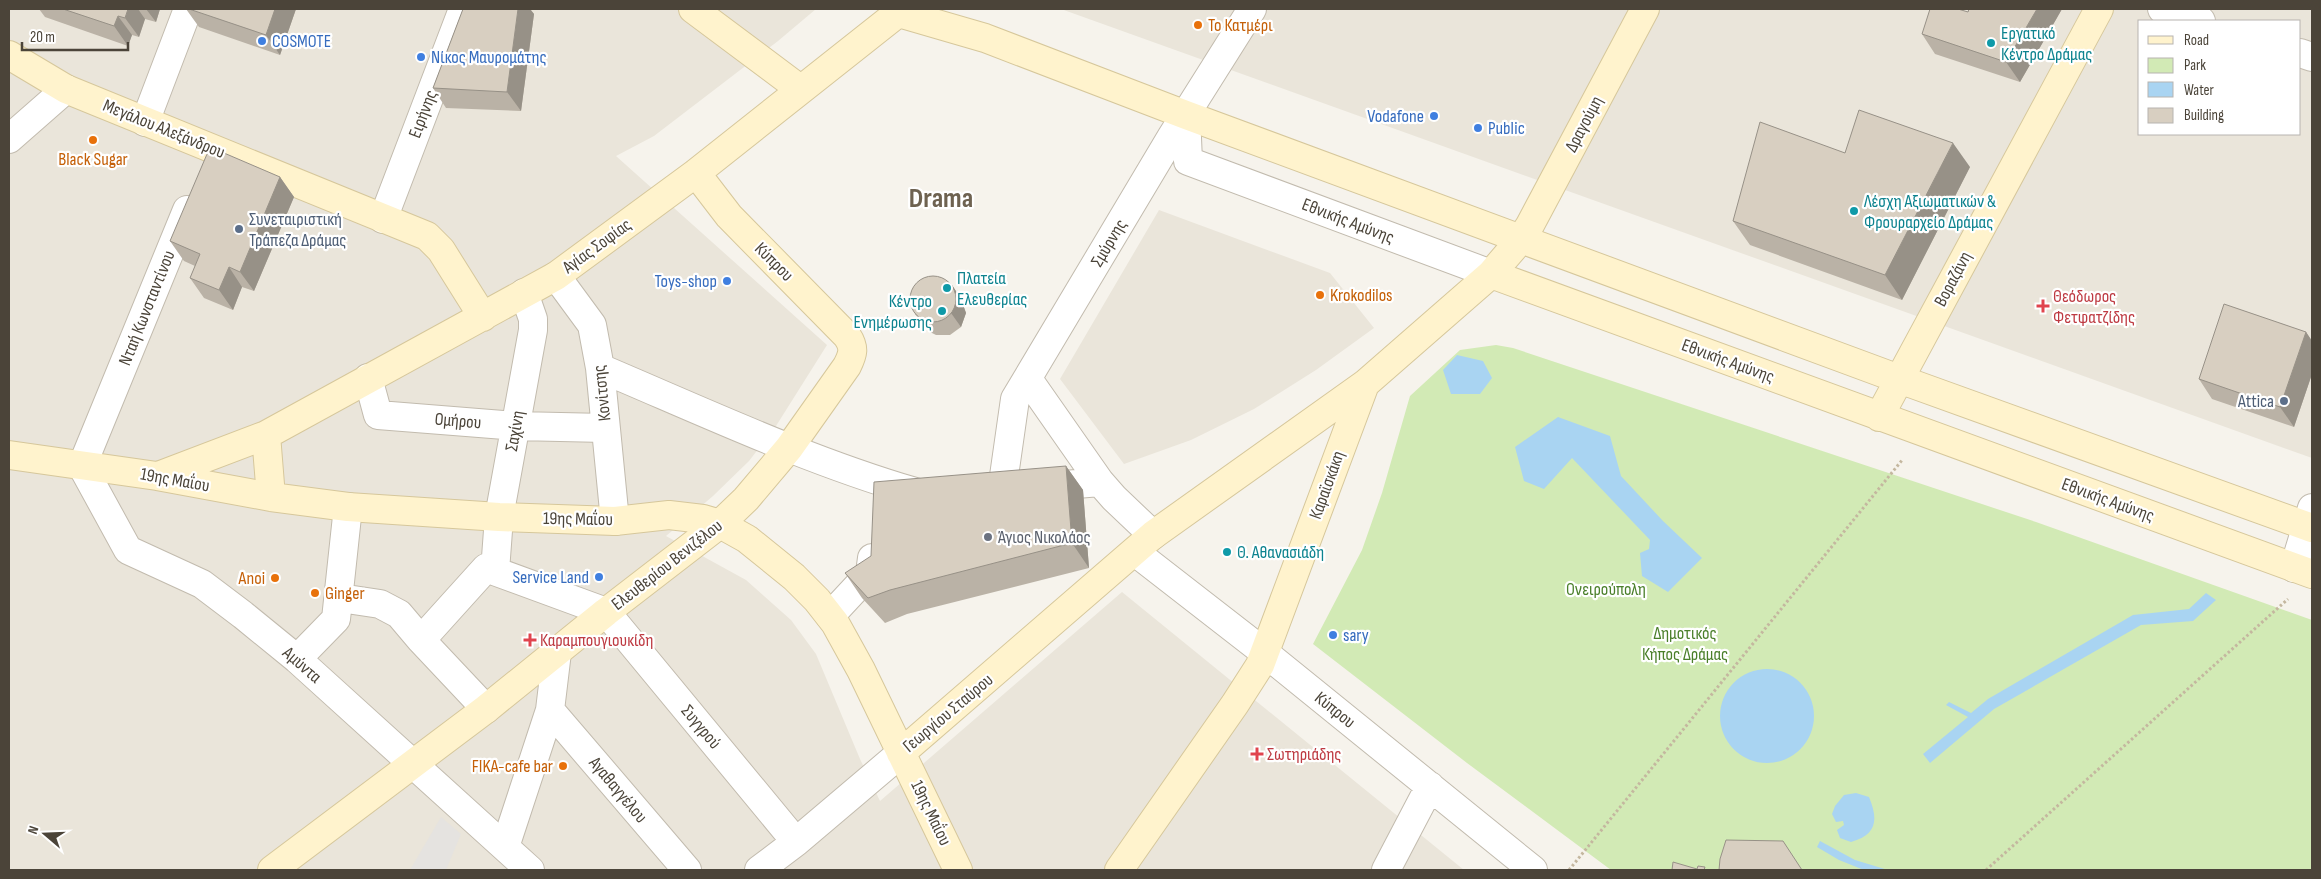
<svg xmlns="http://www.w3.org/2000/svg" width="2321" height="879" font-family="'Sofia Sans Condensed',sans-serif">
<rect width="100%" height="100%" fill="#f6f3ec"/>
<path fill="#eae5da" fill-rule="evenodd" d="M9 9H816L778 41 654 136 616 156 827 345 776 426 749 461 713 496 666 536 746 580 791 620 816 654 860 759 880 801 1122 592 1464 870H9Z
M1061 9H2312V458ZM2140 21H2300V134H2140Z
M1159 210 1330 273 1374 328 1316 370 1254 409 1191 440 1124 464 1060 379Z"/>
<path fill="#d2eab5" d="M1496 345 1513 348 2036 522 2312 620V870H1611L1467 763 1313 644 1362 550 1382 493 1410 396 1460 350Z"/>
<path fill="#e5e3e0" d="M441 817 461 834 446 870H410Z"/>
<path fill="#a9d4f2" d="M1457 355 1483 361 1492 378 1480 394H1451L1443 370Z
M1558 417 1610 436 1621 476 1663 521 1702 558 1668 592 1642 576 1640 553 1649 549 1650 540 1572 458 1544 489 1524 481 1515 447Z
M2206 593 2216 600 2193 621 2141 625 1994 709 1930 763 1923 754 1968 717 1946 705 1949 702 1971 713 1988 699 2133 615 2189 609Z
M1720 716a47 47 0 1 1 94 0a47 47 0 1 1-94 0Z
M1856 793 1869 797C1879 821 1876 835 1851 842L1840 838 1837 830 1844 825 1843 821 1836 822 1832 814 1835 806 1844 795Z
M1820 841 1855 860 1888 870H1864L1839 860 1817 847Z"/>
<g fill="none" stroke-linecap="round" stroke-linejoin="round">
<g stroke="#c2bbae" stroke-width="30">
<path id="street" d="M2162 9 2201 21
M2300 53 2312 57
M1186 115 1188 161 1491 274
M145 122 188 9
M9 139 66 89
M187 210 82 466 128 550 202 584 243 615 297 659 530 870
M383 219 463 9
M556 276 592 325 600 368 615 521
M600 368C704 412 806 460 915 492
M368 378 378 415 516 426 605 428
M1028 379 1100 482 1114 498 1153 535
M1041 487 1100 482
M1002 490 1015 399 1172 136 1252 9
M1135 552 1265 653 1533 870
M2294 568 2312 508
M495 571 499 517 533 330V319L524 293
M340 598 380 604 399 614 421 640 486 568 606 612 796 842
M830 616 870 573 872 558
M421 640 486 709
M297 659 336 619 348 507
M550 710 687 870
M505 847 550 710 557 652
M759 870 796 842 901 753
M1386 870 1430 786"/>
</g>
<g stroke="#d6c79b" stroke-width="30">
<path id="secondary" d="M693 9 800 89
M899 13 985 38 1186 115 1899 379 2312 528
M9 55 66 89 427 236 441 250 483 317
M1491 274 2312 574
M1879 417 2099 9
M266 435 271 497
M9 455 157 476 271 497 348 507 499 517 615 521 669 515 703 519 720 524 747 539 794 577 817 600 835 623 861 670 958 870
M158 476 266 435 556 276 696 173 903 9
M901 753 1153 535 1365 384 1491 274 1521 239 1530 225 1645 9
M272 870 486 709 606 612 720 524 746 499 789 448 847 366C853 354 855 348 847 336L729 216 696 173
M1119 870 1235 704 1260 665 1365 384"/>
</g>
<path stroke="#c4b79f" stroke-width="3" stroke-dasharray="2.5 2.5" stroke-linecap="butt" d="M1569 870 1903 459
M1986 870 2288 599"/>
<use href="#street" stroke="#fff" stroke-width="28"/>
<use href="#secondary" stroke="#fff3cd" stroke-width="28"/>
</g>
<path fill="#bab2a6" d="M39 9H160L156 22 145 19 139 37 132 35 128 46 45 17Z
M186 9H296L280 55 199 27Z
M463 9H530L534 14 521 111 446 108 433 88Z
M1969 9H2062L2020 82 1935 54 1922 34 1968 12Z
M1970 167 1902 300 1750 245 1733 221Z
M280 177 294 197 254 291 242 287 233 310 204 298 190 278 195 266 184 261 170 241Z
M952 285 961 299 966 313 961 327 950 335H936L930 332 925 327 915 314Z
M2306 332 2312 341V374L2294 427 2212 399 2199 379Z
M1066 466 1083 490 1089 568 907 614 885 623 862 598 845 573Z"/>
<path fill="#979187" d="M128 9H138L145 19 139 37 125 18Z
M146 9H160L156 22Z
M275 9H296L280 55 266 35Z
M518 9H530L534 14 521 111 507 92Z
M2037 9H2062L2020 82 2006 62Z
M118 16 132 35 128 46 114 26Z
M1953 143 1970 167 1902 300 1885 275Z
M280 177 294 197 254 291 240 272Z
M229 267 242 287 233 310 219 290Z
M952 285 961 299 966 313 961 327 951 313Z
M2306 332 2312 341V374L2294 427 2280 407Z
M1066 466 1083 490 1089 568 1072 543Z"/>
<path fill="#d8cfc1" stroke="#979187" d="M63 9H128L125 18 118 16 114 26Z
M189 9H275L266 35Z
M463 9H518L507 92 433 88Z
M1930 9H1958L1968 12 1969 9H2037L2006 62 1922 34Z
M1859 110 1953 143 1885 275 1733 221 1760 122 1845 153Z
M210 147 280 177 240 272 229 267 219 290 190 278 200 254 170 241Z
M910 299a23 23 0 1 1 46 0a23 23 0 1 1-46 0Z
M2224 304 2306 332 2280 407 2199 379Z
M1066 466 1072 543 890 590 868 598 845 573 871 556 874 482Z
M1726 840 1783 841 1802 870H1719L1720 859Z
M1673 862 1697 869 1698 866 1705 867 1704 870H1672Z"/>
<g fill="#e8710a" stroke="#fff" stroke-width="2">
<circle cx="1198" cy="25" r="5"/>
<circle cx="93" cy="140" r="5"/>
<circle cx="1320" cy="295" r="5"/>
<circle cx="275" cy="578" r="5"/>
<circle cx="315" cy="593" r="5"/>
<circle cx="563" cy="766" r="5"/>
</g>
<g fill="#3f7fe0" stroke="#fff" stroke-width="2">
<circle cx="262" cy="41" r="5"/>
<circle cx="421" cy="57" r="5"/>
<circle cx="1434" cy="116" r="5"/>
<circle cx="1478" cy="128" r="5"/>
<circle cx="727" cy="281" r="5"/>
<circle cx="599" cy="577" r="5"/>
<circle cx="1333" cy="635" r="5"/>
</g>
<g fill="#0f9aa8" stroke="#fff" stroke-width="2">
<circle cx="1991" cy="43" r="5"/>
<circle cx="1854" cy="211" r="5"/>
<circle cx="947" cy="288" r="5"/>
<circle cx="942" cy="311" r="5"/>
<circle cx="1227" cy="552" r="5"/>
</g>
<g fill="#5c6f8a" stroke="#fff" stroke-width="2">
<circle cx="239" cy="229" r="5"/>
<circle cx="2284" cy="401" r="5"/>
</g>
<g fill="#e0444e" stroke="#fff" stroke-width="2">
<path d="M2040.5 298.5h5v5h5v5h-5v5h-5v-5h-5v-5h5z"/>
<path d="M527.5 632.5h5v5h5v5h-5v5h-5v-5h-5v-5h5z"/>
<path d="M1254.5 746.5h5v5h5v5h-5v5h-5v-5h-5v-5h5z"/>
</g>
<circle fill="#6b7280" stroke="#fff" stroke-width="2" cx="988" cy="537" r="5"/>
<g text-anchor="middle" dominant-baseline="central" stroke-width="4.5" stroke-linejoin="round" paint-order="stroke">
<g font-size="18" fill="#c56008" stroke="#fff" text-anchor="start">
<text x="1208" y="25">Το Κατμέρι</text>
<text x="93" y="159" text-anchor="middle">Black Sugar</text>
<text x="1330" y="295">Krokodilos</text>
<text x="265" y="578" text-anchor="end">Anoi</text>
<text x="325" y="593">Ginger</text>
<text x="553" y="766" text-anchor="end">FIKA-cafe bar</text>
</g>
<g font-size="18" fill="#0d838f" stroke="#fff" text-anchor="start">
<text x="2001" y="33">Εργατικό<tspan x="2001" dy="21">Κέντρο Δράμας</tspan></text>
<text x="1864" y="201">Λέσχη Αξιωματικών &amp;<tspan x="1864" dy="21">Φρουραρχείο Δράμας</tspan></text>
<text x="957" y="278">Πλατεία<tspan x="957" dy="21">Ελευθερίας</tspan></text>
<text x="932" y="301" text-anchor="end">Κέντρο<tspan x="932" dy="21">Ενημέρωσης</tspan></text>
<text x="1237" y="552">Θ. Αθανασιάδη</text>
</g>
<g font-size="18" fill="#366cbe" stroke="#fff" text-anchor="start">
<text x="272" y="41">COSMOTE</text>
<text x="431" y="57">Νίκος Μαυρομάτης</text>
<text x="1424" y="116" text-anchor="end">Vodafone</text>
<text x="1488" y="128">Public</text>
<text x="717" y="281" text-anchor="end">Toys-shop</text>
<text x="589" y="577" text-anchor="end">Service Land</text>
<text x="1343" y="635">sary</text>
</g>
<g font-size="18" fill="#4b4439" stroke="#fff">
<text transform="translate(423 114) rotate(-69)">Ειρήνης</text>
<text transform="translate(1584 124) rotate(-62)">Δραγούμη</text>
<text transform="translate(164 129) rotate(22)">Μεγάλου Αλεξάνδρου</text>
<text transform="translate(1348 221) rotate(21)">Εθνικής Αμύνης</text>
<text transform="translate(1109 243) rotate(-59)">Σμύρνης</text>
<text transform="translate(597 246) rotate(-36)">Αγίας Σοφίας</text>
<text transform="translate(774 262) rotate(45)">Κύπρου</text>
<text transform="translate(1953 279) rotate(-62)">Βοραζάνη</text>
<text transform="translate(147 308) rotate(-68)">Νταή Κωνσταντίνου</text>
<text transform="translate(1728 361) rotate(20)">Εθνικής Αμύνης</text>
<text transform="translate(602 393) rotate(-96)">Κονίτσης</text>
<text transform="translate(458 421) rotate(5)">Ομήρου</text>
<text transform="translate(515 431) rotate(-80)">Σαχίνη</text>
<text transform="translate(175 480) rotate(10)">19ης Μαΐου</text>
<text transform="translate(1327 485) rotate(-70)">Καραϊσκάκη</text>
<text transform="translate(2108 500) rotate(20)">Εθνικής Αμύνης</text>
<text transform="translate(578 519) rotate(1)">19ης Μαΐου</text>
<text transform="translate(667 565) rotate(-38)">Ελευθερίου Βενιζέλου</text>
<text transform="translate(302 665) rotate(41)">Αμύντα</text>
<text transform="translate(1335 710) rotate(39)">Κύπρου</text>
<text transform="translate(948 713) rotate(-40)">Γεωργίου Σταύρου</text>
<text transform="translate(701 727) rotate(50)">Συγγρού</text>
<text transform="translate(618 790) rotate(50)">Αγαθαγγέλου</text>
<text transform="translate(931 813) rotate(64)">19ης Μαΐου</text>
</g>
<g font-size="18" fill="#4e5e75" stroke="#fff" text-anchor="start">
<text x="249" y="219">Συνεταιριστική<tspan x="249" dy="21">Τράπεζα Δράμας</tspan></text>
<text x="2274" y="401" text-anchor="end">Attica</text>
</g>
<g font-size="18" fill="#be3a42" stroke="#fff" text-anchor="start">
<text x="2053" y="296">Θεόδωρος<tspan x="2053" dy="21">Φετφατζίδης</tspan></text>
<text x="540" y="640">Καραμπουγιουκίδη</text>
<text x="1267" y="754">Σωτηριάδης</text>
</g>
<g font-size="18" fill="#5b616d" stroke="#fff" text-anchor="start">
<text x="998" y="537">Άγιος Νικολάος</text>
</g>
<g font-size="18" fill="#4a7f2a" stroke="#fff">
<text x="1606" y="589">Ονειρούπολη</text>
<text x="1685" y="633">Δημοτικός<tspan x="1685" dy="21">Κήπος Δράμας</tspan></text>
</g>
<g font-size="28" font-weight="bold" fill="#6e6250" stroke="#fff">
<text x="941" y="198">Drama</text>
</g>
</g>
<rect width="2321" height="879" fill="none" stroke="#4b4439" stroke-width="20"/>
<rect x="2138" y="20" width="162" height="115" fill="#ffffff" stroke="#b7b4b0"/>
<rect x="2148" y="36" width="25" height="8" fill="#fff3cd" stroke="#b7b4b0"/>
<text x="2184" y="45" font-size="15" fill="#4b4439">Road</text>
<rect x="2148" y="58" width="25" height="15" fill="#d2eab5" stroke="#b7b4b0"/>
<text x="2184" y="70" font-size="15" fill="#4b4439">Park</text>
<rect x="2148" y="82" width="25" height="15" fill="#a9d4f2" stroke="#b7b4b0"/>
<text x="2184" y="95" font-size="15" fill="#4b4439">Water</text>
<rect x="2148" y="108" width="25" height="15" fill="#d8cfc1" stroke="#b7b4b0"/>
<text x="2184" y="120" font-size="15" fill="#4b4439">Building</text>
<g transform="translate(45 834) rotate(289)" stroke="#ffffff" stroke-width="4" paint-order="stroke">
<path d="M0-4L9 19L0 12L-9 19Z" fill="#4b4439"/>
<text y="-8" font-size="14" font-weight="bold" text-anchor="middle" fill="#4b4439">N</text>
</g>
<path d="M22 42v8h106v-8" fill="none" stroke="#4b4439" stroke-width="2.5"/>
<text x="30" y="42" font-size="15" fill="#4b4439" stroke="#ffffff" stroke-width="4" paint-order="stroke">20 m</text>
</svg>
